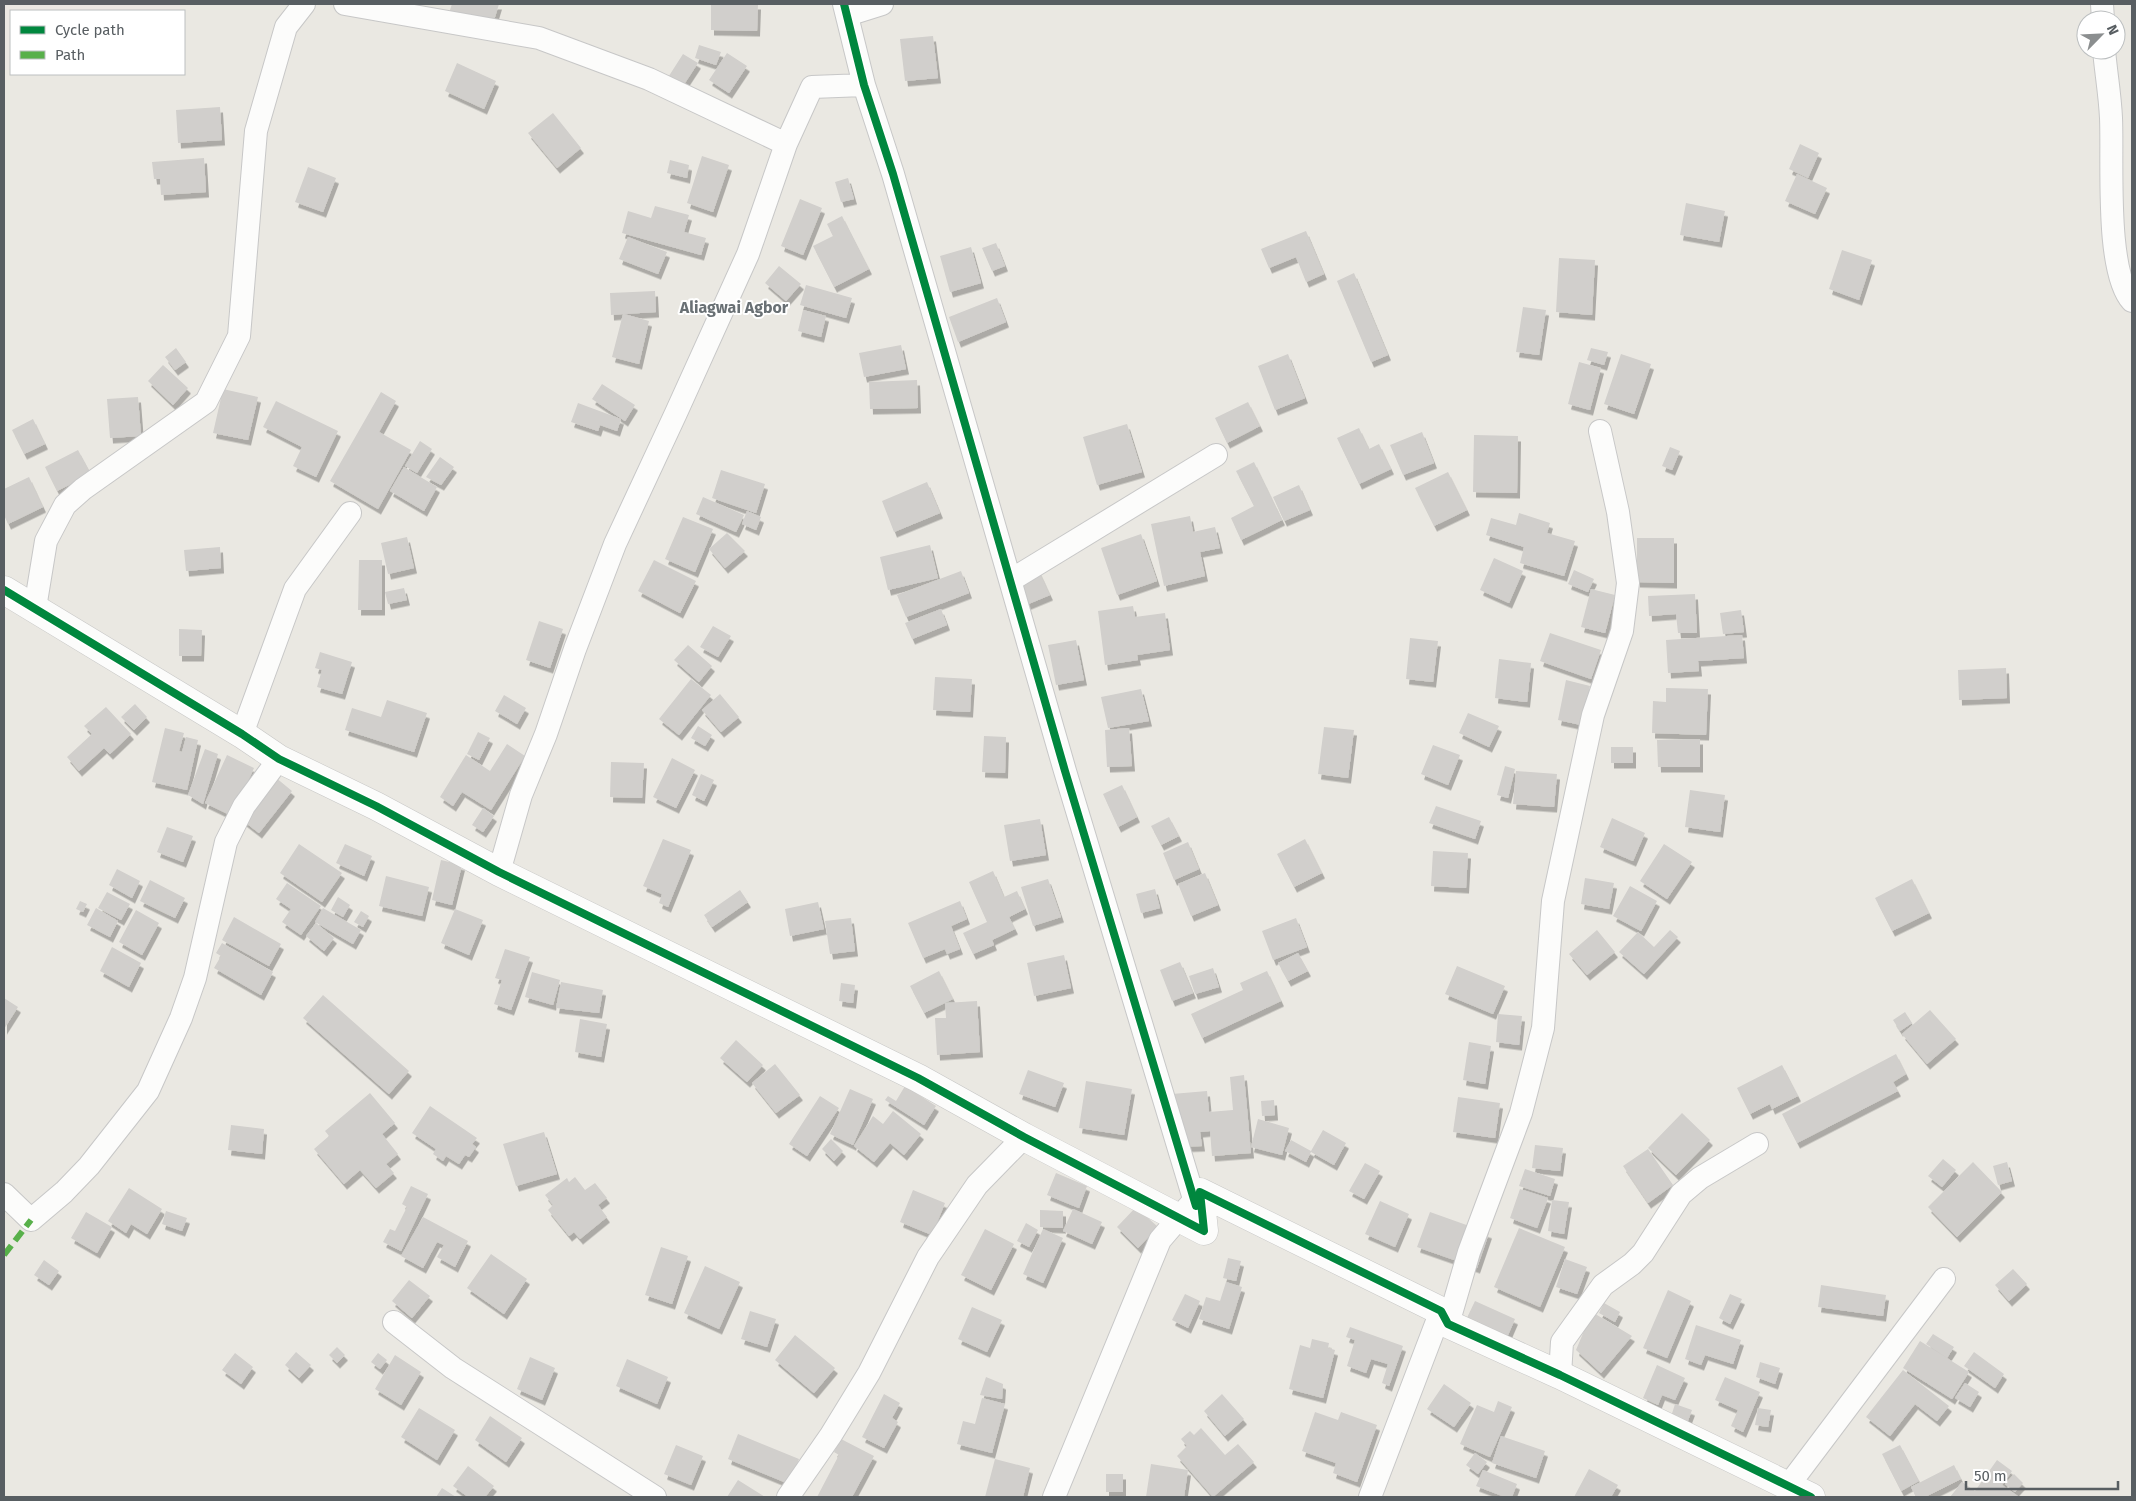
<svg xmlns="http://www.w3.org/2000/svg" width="2136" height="1501" font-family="'Fira Sans',sans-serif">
<defs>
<filter id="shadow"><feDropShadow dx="3" dy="5.5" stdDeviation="0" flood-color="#0004"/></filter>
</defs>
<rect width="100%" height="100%" fill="#eae8e2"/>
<path fill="#d1cfcc" filter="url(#shadow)" d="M452 4H499L491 30 448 16Z
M711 4H758L757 31 711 30Z
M933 36 938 78 905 81 900 39Z
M699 45 721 52 716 65 695 58Z
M727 53 747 66 729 93 709 80Z
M683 54 698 63 681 89 667 79Z
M457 63 496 81 484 109 445 91Z
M220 107 222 140 178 143 176 110Z
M553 113 581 148 557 168 528 133Z
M1800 144 1819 153 1808 178 1789 169Z
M702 156 729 165 713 212 687 203Z
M204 158 206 192 161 195 160 179H154L152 162Z
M670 160 689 165 687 178 667 173Z
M308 167 336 178 323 212 295 202Z
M1797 174 1827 188 1815 214 1785 201Z
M848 178 854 199 841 202 835 182Z
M800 199 822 208 803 255 781 246Z
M1686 203 1725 211 1719 242 1680 235Z
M655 206 689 215 684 232 706 238 701 255 622 233 628 211 651 218Z
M842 216 869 269 834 287 813 246 833 236 827 224Z
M1306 231 1324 274 1306 282 1296 257 1269 268 1261 249Z
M628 237 667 252 658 274 619 259Z
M996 243 1005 266 992 271 982 248Z
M971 247 981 283 950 292 940 256Z
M1842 250 1872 260 1859 300 1829 289Z
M1559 258 1595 260 1592 315 1556 312Z
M779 266 801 284 786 301 765 283Z
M1354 273 1388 355 1371 362 1337 281Z
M806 285 852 298 846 318 800 305Z
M655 291 656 312 624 314 649 321 639 364 612 357 623 314 611 315 610 293Z
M997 298 1006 322 958 342 949 317Z
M1523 307 1546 310 1539 355 1516 352Z
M803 310 826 316 821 337 798 331Z
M901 345 906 369 864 377 859 353Z
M176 348 186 362 175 370 165 357Z
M1591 348 1608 352 1604 365 1587 360Z
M1288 354 1305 398 1275 410 1258 366Z
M1621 354 1651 364 1634 414 1604 404Z
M1579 362 1601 368 1590 410 1568 404Z
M163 365 188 388 173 405 148 381Z
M917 380 918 408 870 409 869 382Z
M602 384 635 405 625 421 592 399Z
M223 389 258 397 248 440 213 433Z
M381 392 396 401 379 432 411 450 378 509 330 481Z
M138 397 141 436 110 438 107 399Z
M276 401 338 431 316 477 293 466 302 447 263 427Z
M1248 402 1260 426 1227 443 1215 418Z
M578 403 621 419 617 431 600 425 598 431 571 422Z
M33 419 45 444 24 454 12 430Z
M1127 424 1142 472 1097 485 1083 437Z
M1359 428 1369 449 1379 444 1391 469 1359 484 1337 438Z
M1422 432 1434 463 1403 475 1390 445Z
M1474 435 1518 436 1517 493 1473 492Z
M420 441 432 449 417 473 405 466Z
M1670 447 1680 451 1672 470 1662 466Z
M78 450 91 474 57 491 45 467Z
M440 457 454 467 441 485 426 477Z
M1254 462 1282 520 1241 540 1231 518 1254 506 1236 471Z
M404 467 437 487 424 511 390 491Z
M721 470 765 484 756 513 712 498Z
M1448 472 1467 510 1434 526 1415 488Z
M29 477 43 507 8 524 4 515V489Z
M927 482 940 513 894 532 882 501Z
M1299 485 1310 510 1284 521 1273 497Z
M703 497 744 515 736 532 696 514Z
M747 511 761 517 756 530 742 524Z
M1519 513 1550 523 1547 533 1575 541 1564 576 1520 563 1524 547 1486 535 1491 518 1516 525Z
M1190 516 1193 532 1215 527 1220 548 1200 552 1205 576 1164 586 1151 524Z
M683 517 713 529 695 572 665 559Z
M727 533 745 551 725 568 709 549Z
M1141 534 1157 581 1117 595 1101 548Z
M407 537 414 568 388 574 381 543Z
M1637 538H1674V583L1637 582Z
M930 545 938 578 888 590 880 557Z
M220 547 221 568 186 571 184 550Z
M1494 558 1523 571 1509 603 1480 590Z
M359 560H382V610H358Z
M654 560 696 581 680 613 638 591Z
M1038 569 1050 595 1026 605 1014 580Z
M1574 570 1594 579 1588 592 1568 584Z
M961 571 969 593 906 617 897 595Z
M404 588 407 600 388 604 385 592Z
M1591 589 1615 595 1605 633 1581 627Z
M1695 594 1697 633H1678L1676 614 1649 616 1648 596Z
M1133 606 1135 617 1165 613 1170 650 1137 655 1138 660 1105 665 1098 611Z
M941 609 947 625 912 639 905 623Z
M1741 610 1744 632 1723 634 1720 613Z
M539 621 563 629 550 668 526 660Z
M713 626 731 636 718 657 700 647Z
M179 629 202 630 201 656H179Z
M1550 633 1601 650 1591 679 1540 661Z
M1742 635 1744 658 1698 661 1699 671 1668 673 1666 640Z
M1410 638 1438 641 1433 682 1406 679Z
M1076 640 1084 680 1056 685 1048 645Z
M688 645 712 666 699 682 674 660Z
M320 652 352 662 342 694 317 687 322 670 315 668Z
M1499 659 1531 663 1527 702 1495 698Z
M2006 668 2007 698 1959 700 1958 670Z
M935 677 972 679 970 712 933 710Z
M691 679 711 695 679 735 659 719Z
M1566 680 1590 686 1581 725 1558 720Z
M1666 688 1708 689 1706 735 1652 733 1653 701 1666 702Z
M1141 689 1149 721 1108 728 1101 697Z
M720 694 739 717 721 732 702 710Z
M504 695 526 708 517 724 495 711Z
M387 700 427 713 414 752 345 730 352 708 381 717Z
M135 704 147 717 134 730 121 717Z
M106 707 131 734 110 754 104 748 79 771 67 757 92 734 84 726Z
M1468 713 1499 726 1489 747 1459 733Z
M698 726 712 735 705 746 691 738Z
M1324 727 1354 730 1348 778 1318 774Z
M165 728 184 733 179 751 182 752 186 737 198 740 187 790 152 782Z
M1129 728 1132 766 1107 767 1105 730Z
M478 732 490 738 479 760 467 754Z
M984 736 1006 737 1005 773 982 772Z
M1700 739V767H1658L1657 740Z
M507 744 525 756 491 810 462 792 453 806 440 797 466 755 490 771Z
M1433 745 1460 755 1448 785 1421 774Z
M1611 747H1633V763H1611Z
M205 749 218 754 203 804 188 795Z
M227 755 254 768 232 816 205 803Z
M672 758 695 770 676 808 653 797Z
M611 762 644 763 642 798 610 797Z
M1505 766 1515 769 1508 798 1497 795Z
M1516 771 1557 774 1554 807 1513 804Z
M701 774 714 780 704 801 692 795Z
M275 777 292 791 259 833 241 819Z
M1122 785 1137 817 1118 827 1103 794Z
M1690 790 1725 795 1720 832 1685 827Z
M1436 806 1481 821 1475 839 1429 823Z
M483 808 494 816 483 832 472 825Z
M1169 817 1179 836 1161 845 1151 826Z
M1612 818 1645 833 1633 861 1600 847Z
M1040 819 1046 855 1010 861 1004 825Z
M167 827 193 836 183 862 157 852Z
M663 839 691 850 668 907 659 903 662 894 643 886Z
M1305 839 1322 873 1294 887 1277 854Z
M1188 842 1199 869 1174 880 1163 853Z
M299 844 342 873 322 902 280 873Z
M345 844 372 856 364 876 336 863Z
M1664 844 1692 862 1667 899 1640 881Z
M1433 851 1468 853 1466 888 1431 886Z
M441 860 462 865 452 905 432 900Z
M117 869 140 881 132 898 109 885Z
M993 871 1004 897 1017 891 1025 909 1009 917 1015 929 992 940 994 945 973 954 963 933 987 922 969 882Z
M1205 873 1218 905 1191 916 1178 884Z
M386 876 429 887 422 916 379 906Z
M1585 878 1614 883 1609 909 1581 904Z
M1048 879 1061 917 1033 926 1021 887Z
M1912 879 1929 913 1892 931 1875 898Z
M150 880 185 898 175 918 140 901Z
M287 883 321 906 301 935 282 922 291 909 276 899Z
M1630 886 1657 901 1641 931 1613 916Z
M1155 889 1160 908 1141 913 1136 894Z
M740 890 748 902 712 927 704 915Z
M107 892 130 904 121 920 98 908Z
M338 897 350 905 343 917 331 910Z
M80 901 87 904 83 912 76 909Z
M960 901 967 919 951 926 960 949 947 954 945 949 923 958 908 923Z
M818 902 824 929 790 936 785 909Z
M96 908 118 921 110 937 87 925Z
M323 908 361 930 353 944 315 922Z
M455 909 483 920 469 955 441 943Z
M136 910 159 923 142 955 119 942Z
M361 911 369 916 363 927 354 922Z
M234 917 281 944 269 966 222 940Z
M851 918 855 951 830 954 825 921Z
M1296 918 1307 947 1273 960 1262 931Z
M316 923 334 938 324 951 306 936Z
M1597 930 1615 952 1587 975 1569 954Z
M1670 930 1678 937 1644 974 1619 952 1638 932 1654 947Z
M222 943 273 972 261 995 214 968 221 956 216 953Z
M112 947 141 963 129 987 100 971Z
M505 949 530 957 511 1010 494 1004 502 980 495 978Z
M1298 953 1308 971 1288 981 1278 963Z
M1064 955 1071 988 1034 996 1027 963Z
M1180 962 1193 993 1172 1001 1160 970Z
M1457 966 1505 986 1493 1014 1445 994Z
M1213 968 1219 987 1195 994 1189 976Z
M939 971 953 999 924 1013 910 986Z
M1267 971 1281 1001 1202 1038 1191 1014 1243 990 1240 983Z
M532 972 560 980 553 1005 525 997Z
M561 982 603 990 599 1013 556 1008Z
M841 983 855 985 853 1003 839 1001Z
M323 995 409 1071 389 1094 303 1018Z
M4 998 18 1007 4 1029Z
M977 1001 980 1052 937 1055 935 1018H946L945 1003Z
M1930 1010 1956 1039 1927 1064 1902 1034Z
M1905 1012 1912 1023 1900 1031 1893 1020Z
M1498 1014 1522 1016 1519 1045 1496 1042Z
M580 1019 607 1024 601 1057 575 1052Z
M736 1040 763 1065 747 1082 720 1058Z
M1469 1042 1491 1046 1485 1084 1463 1080Z
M1896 1054 1906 1074 1893 1082 1898 1091 1797 1143 1782 1114Z
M775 1064 800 1095 776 1113 752 1083Z
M1782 1065 1798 1096 1772 1109 1770 1104 1750 1114 1737 1088Z
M1028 1070 1064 1083 1055 1107 1019 1094Z
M1244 1075 1251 1153 1212 1156 1210 1131 1200 1132 1202 1146 1176 1147 1172 1094 1207 1091 1209 1112 1233 1110 1230 1077Z
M1086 1081 1132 1089 1124 1135 1079 1128Z
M905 1086 936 1106 924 1125 885 1100 888 1096 896 1101Z
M850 1089 873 1099 853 1145 830 1134Z
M370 1093 395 1123 382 1134 398 1154 386 1164 394 1173 376 1188 360 1170 344 1184 314 1149 329 1136 325 1131Z
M820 1096 839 1108 807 1156 789 1144Z
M1458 1097 1500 1103 1495 1138 1453 1132Z
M1274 1100 1275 1115 1262 1116 1261 1101Z
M430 1106 477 1138 472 1144 476 1147 469 1157 465 1155 459 1164 446 1156 443 1161 433 1154 436 1149 412 1133Z
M893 1111 921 1134 904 1155 890 1143 874 1162 854 1146 873 1116 883 1124Z
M1682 1113 1710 1140 1676 1175 1648 1148Z
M1258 1119 1289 1128 1282 1155 1251 1147Z
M231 1125 264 1129 262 1154 228 1150Z
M1323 1130 1346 1143 1334 1165 1311 1152 1306 1162 1285 1151 1291 1140 1311 1151Z
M544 1132 557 1174 516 1186 503 1144Z
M831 1139 843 1151 834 1161 822 1149Z
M1535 1145 1563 1148 1560 1171 1532 1168Z
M1648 1149 1673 1185 1648 1203 1623 1166Z
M1943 1159 1956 1170 1942 1187 1928 1176Z
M1973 1162 2002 1192 1957 1237 1928 1207Z
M2007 1162 2012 1181 1998 1185 1993 1166Z
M1365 1163 1380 1171 1364 1199 1349 1191Z
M1525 1169 1555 1179 1550 1196 1519 1186Z
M1056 1173 1087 1186 1079 1208 1047 1195Z
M575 1177 585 1190 595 1183 607 1198 598 1205 607 1217 580 1239 574 1232 569 1236 548 1210 553 1205 545 1195 567 1178 569 1182Z
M411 1186 428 1194 401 1251 383 1242 390 1229 395 1231 407 1207 402 1204Z
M129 1188 162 1209 147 1234 131 1224 126 1233 108 1221Z
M1520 1189 1548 1198 1537 1228 1510 1218Z
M913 1190 945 1203 932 1235 900 1222Z
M1552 1200 1569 1202 1564 1234 1548 1231Z
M1380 1201 1409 1214 1395 1247 1365 1234Z
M1136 1207 1158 1227 1138 1248 1117 1227Z
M1073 1209 1102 1222 1092 1244 1063 1231Z
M1040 1210 1063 1211V1228L1040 1227Z
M166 1211 187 1218 182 1231 162 1224Z
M86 1212 112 1227 97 1253 71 1238Z
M1430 1212 1489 1233 1477 1268 1417 1247Z
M423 1217 468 1241 455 1267 437 1257 444 1245 437 1242 423 1268 401 1256Z
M1026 1223 1038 1230 1029 1247 1017 1241Z
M1519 1228 1565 1247 1540 1307 1494 1287Z
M985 1229 1014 1244 991 1290 961 1275Z
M1043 1229 1063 1238 1043 1283 1023 1274Z
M661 1247 688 1256 672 1304 645 1295Z
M491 1254 527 1279 504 1314 467 1288Z
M1228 1258 1241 1261 1236 1281 1223 1278Z
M1565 1259 1587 1267 1577 1294 1556 1287Z
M44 1260 59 1271 49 1285 34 1275Z
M705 1266 740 1282 719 1329 684 1313Z
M2013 1269 2027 1284 2009 1301 1995 1285Z
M409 1280 430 1296 412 1318 392 1301Z
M1226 1282 1242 1287 1229 1329 1199 1319 1206 1297 1220 1301Z
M1821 1285 1886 1295 1883 1316 1818 1307Z
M1668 1290 1691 1301 1667 1358 1643 1348Z
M1185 1294 1200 1301 1188 1328 1172 1320Z
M1730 1294 1742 1299 1730 1324 1719 1318Z
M1475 1301 1515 1319 1505 1342 1464 1324Z
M1604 1303 1620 1312 1615 1322 1599 1313Z
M972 1307 1002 1320 987 1352 958 1339Z
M750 1311 776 1319 767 1347 741 1339Z
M1592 1312 1632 1336 1601 1373 1576 1350Z
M1696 1325 1741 1340 1733 1364 1705 1355 1701 1365 1685 1359Z
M1350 1327 1403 1346 1389 1386 1382 1383 1388 1364 1371 1359 1366 1373 1347 1366 1355 1340 1346 1337Z
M1933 1334 1954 1347 1947 1358 1926 1344Z
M795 1335 835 1368 814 1393 775 1360Z
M1312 1339 1329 1343 1328 1348 1335 1350 1323 1398 1289 1389 1300 1345 1310 1348Z
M1920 1341 1969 1372 1952 1399 1903 1368Z
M337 1347 345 1355 337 1363 329 1355Z
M296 1352 311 1365 299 1378 285 1365Z
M1974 1352 2004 1374 1995 1388 1964 1366Z
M235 1353 253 1367 241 1384 222 1370Z
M378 1353 387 1360 380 1369 371 1362Z
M395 1355 421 1372 401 1405 375 1389Z
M530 1357 555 1368 542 1400 517 1389Z
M627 1359 668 1377 657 1404 616 1386Z
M1760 1362 1780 1368 1775 1384 1756 1377Z
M1657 1365 1685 1378 1675 1400 1662 1395 1658 1405 1643 1398Z
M1903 1370 1949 1406 1937 1421 1915 1404 1890 1436 1866 1417Z
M986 1377 1003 1384 1002 1399 980 1395Z
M1725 1377 1760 1392 1743 1432 1731 1426 1738 1410 1715 1400Z
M1965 1383 1979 1392 1970 1407 1955 1398Z
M1444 1384 1471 1403 1454 1427 1427 1409Z
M884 1394 900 1403 892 1418 898 1422 884 1448 862 1437Z
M1222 1394 1244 1419 1225 1436 1204 1411Z
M982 1398 1005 1404 992 1453 957 1444 963 1421 975 1424Z
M1498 1401 1512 1407 1490 1457 1460 1444 1477 1405 1494 1412Z
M1675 1404 1692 1410 1686 1426 1670 1420Z
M419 1408 455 1430 437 1460 401 1437Z
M1758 1408 1771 1410 1768 1427 1755 1425Z
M1315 1412 1338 1420 1341 1412 1377 1425 1357 1482 1333 1473 1336 1463 1302 1451Z
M490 1416 522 1438 506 1462 475 1440Z
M1201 1428 1225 1455 1238 1444 1254 1462 1213 1497 1177 1456 1187 1446 1181 1439 1190 1431 1194 1435Z
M738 1434 799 1459 789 1484 728 1459Z
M1501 1436 1545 1451 1536 1478 1492 1463Z
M841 1439 874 1456 852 1497H817L839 1455 834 1452Z
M676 1445 703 1456 691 1485 664 1474Z
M1900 1445 1919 1481 1901 1491 1882 1454Z
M1475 1453 1487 1462 1478 1474 1466 1465Z
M995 1459 1030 1468 1023 1497H985Z
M1997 1460 2012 1471 2002 1485 2019 1497H1950L1962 1482 1975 1491Z
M1151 1464 1188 1470 1184 1497H1146Z
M1954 1465 1961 1479 1925 1497H1916L1911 1487Z
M468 1466 494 1486 485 1497H468L453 1486Z
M1589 1469 1618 1485 1611 1497H1574Z
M1483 1470 1517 1484 1512 1497H1505L1476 1486Z
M1106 1474H1123V1492H1106Z
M2014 1474 2023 1483 2015 1492 2005 1484Z
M738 1480 765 1497H727Z
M442 1488 456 1497H436Z"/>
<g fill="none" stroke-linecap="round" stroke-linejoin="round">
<g stroke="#c7c7c7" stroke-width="24">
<path id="street" d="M345 4 539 38 649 79 786 144
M844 4 864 85 893 174 1065 771 1198 1212
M2102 4 2103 20
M847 15 882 4
M2104 50C2106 73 2110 95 2111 118 2113 160 2105 271 2132 301
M1011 580 1216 455
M35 608 46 541 65 505 83 489 206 402 239 336 256 131 286 27 304 4
M242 734 295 589 350 513
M499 872 521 795 546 734 575 649 615 544 676 413 748 254 786 144 812 87 864 85
M4 1194 31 1220 64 1192 89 1166 148 1091 181 1018 195 978 226 842 244 806 279 759
M394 1322 453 1368 655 1497
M1448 1324 1469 1252 1521 1113 1543 1028 1553 901 1593 715 1622 631 1628 583 1618 512 1600 431
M1560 1375 1562 1342 1603 1285 1632 1264 1643 1253 1681 1194 1700 1178 1757 1144
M1788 1486 1944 1279
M788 1497 831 1435 869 1373 928 1257 977 1185 1024 1137
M1054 1497 1160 1240 1190 1205
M1370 1497 1441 1311"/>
</g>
<g stroke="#c7c7c6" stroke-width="29">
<path id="secondary" d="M4 590 242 734 279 759 376 806 499 872 918 1078 1024 1137 1204 1231 1200 1192 1441 1311 1448 1324 1560 1375 1811 1497"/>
</g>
<use href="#street" stroke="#fcfcfb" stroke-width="22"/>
<use href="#secondary" stroke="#fcfcfb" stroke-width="28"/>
<path stroke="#58b04a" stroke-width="6" stroke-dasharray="12 6" stroke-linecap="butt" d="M4 1255 31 1220"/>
<g stroke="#fff" stroke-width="11">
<path id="cycleway" d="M844 4 864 85 893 174 1065 771 1196 1206
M4 590 242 734 279 759 376 806 499 872 918 1078 1024 1137 1204 1231 1200 1192 1441 1311 1448 1324 1560 1375 1811 1497"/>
</g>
<use href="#cycleway" stroke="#00873e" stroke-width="8"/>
</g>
<g text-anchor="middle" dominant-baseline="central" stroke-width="4" stroke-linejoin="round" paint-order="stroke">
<g font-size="16" font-weight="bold" fill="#697074" stroke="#fff">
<text x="734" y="307">Aliagwai Agbor</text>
</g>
</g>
<rect width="2136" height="1501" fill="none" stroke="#585e62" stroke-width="10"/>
<rect x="10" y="10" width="175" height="65" fill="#ffffff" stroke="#bcbfc0"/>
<rect x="20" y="26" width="25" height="8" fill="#00873e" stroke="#bcbfc0"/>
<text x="55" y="35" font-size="15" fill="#585e62">Cycle path</text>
<rect x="20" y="51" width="25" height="8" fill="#58b04a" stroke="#bcbfc0"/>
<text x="55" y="60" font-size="15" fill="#585e62">Path</text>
<g transform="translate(2101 35) rotate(66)"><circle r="24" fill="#ffffff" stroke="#bcbfc0"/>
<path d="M0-4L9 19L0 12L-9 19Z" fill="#8b8e8f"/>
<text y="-8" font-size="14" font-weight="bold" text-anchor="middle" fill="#585e62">N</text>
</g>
<path d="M1966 1481v8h152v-8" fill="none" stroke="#585e62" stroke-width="2.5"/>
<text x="1974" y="1481" font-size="15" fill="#585e62" stroke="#ffffff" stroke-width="4" paint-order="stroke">50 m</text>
</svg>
